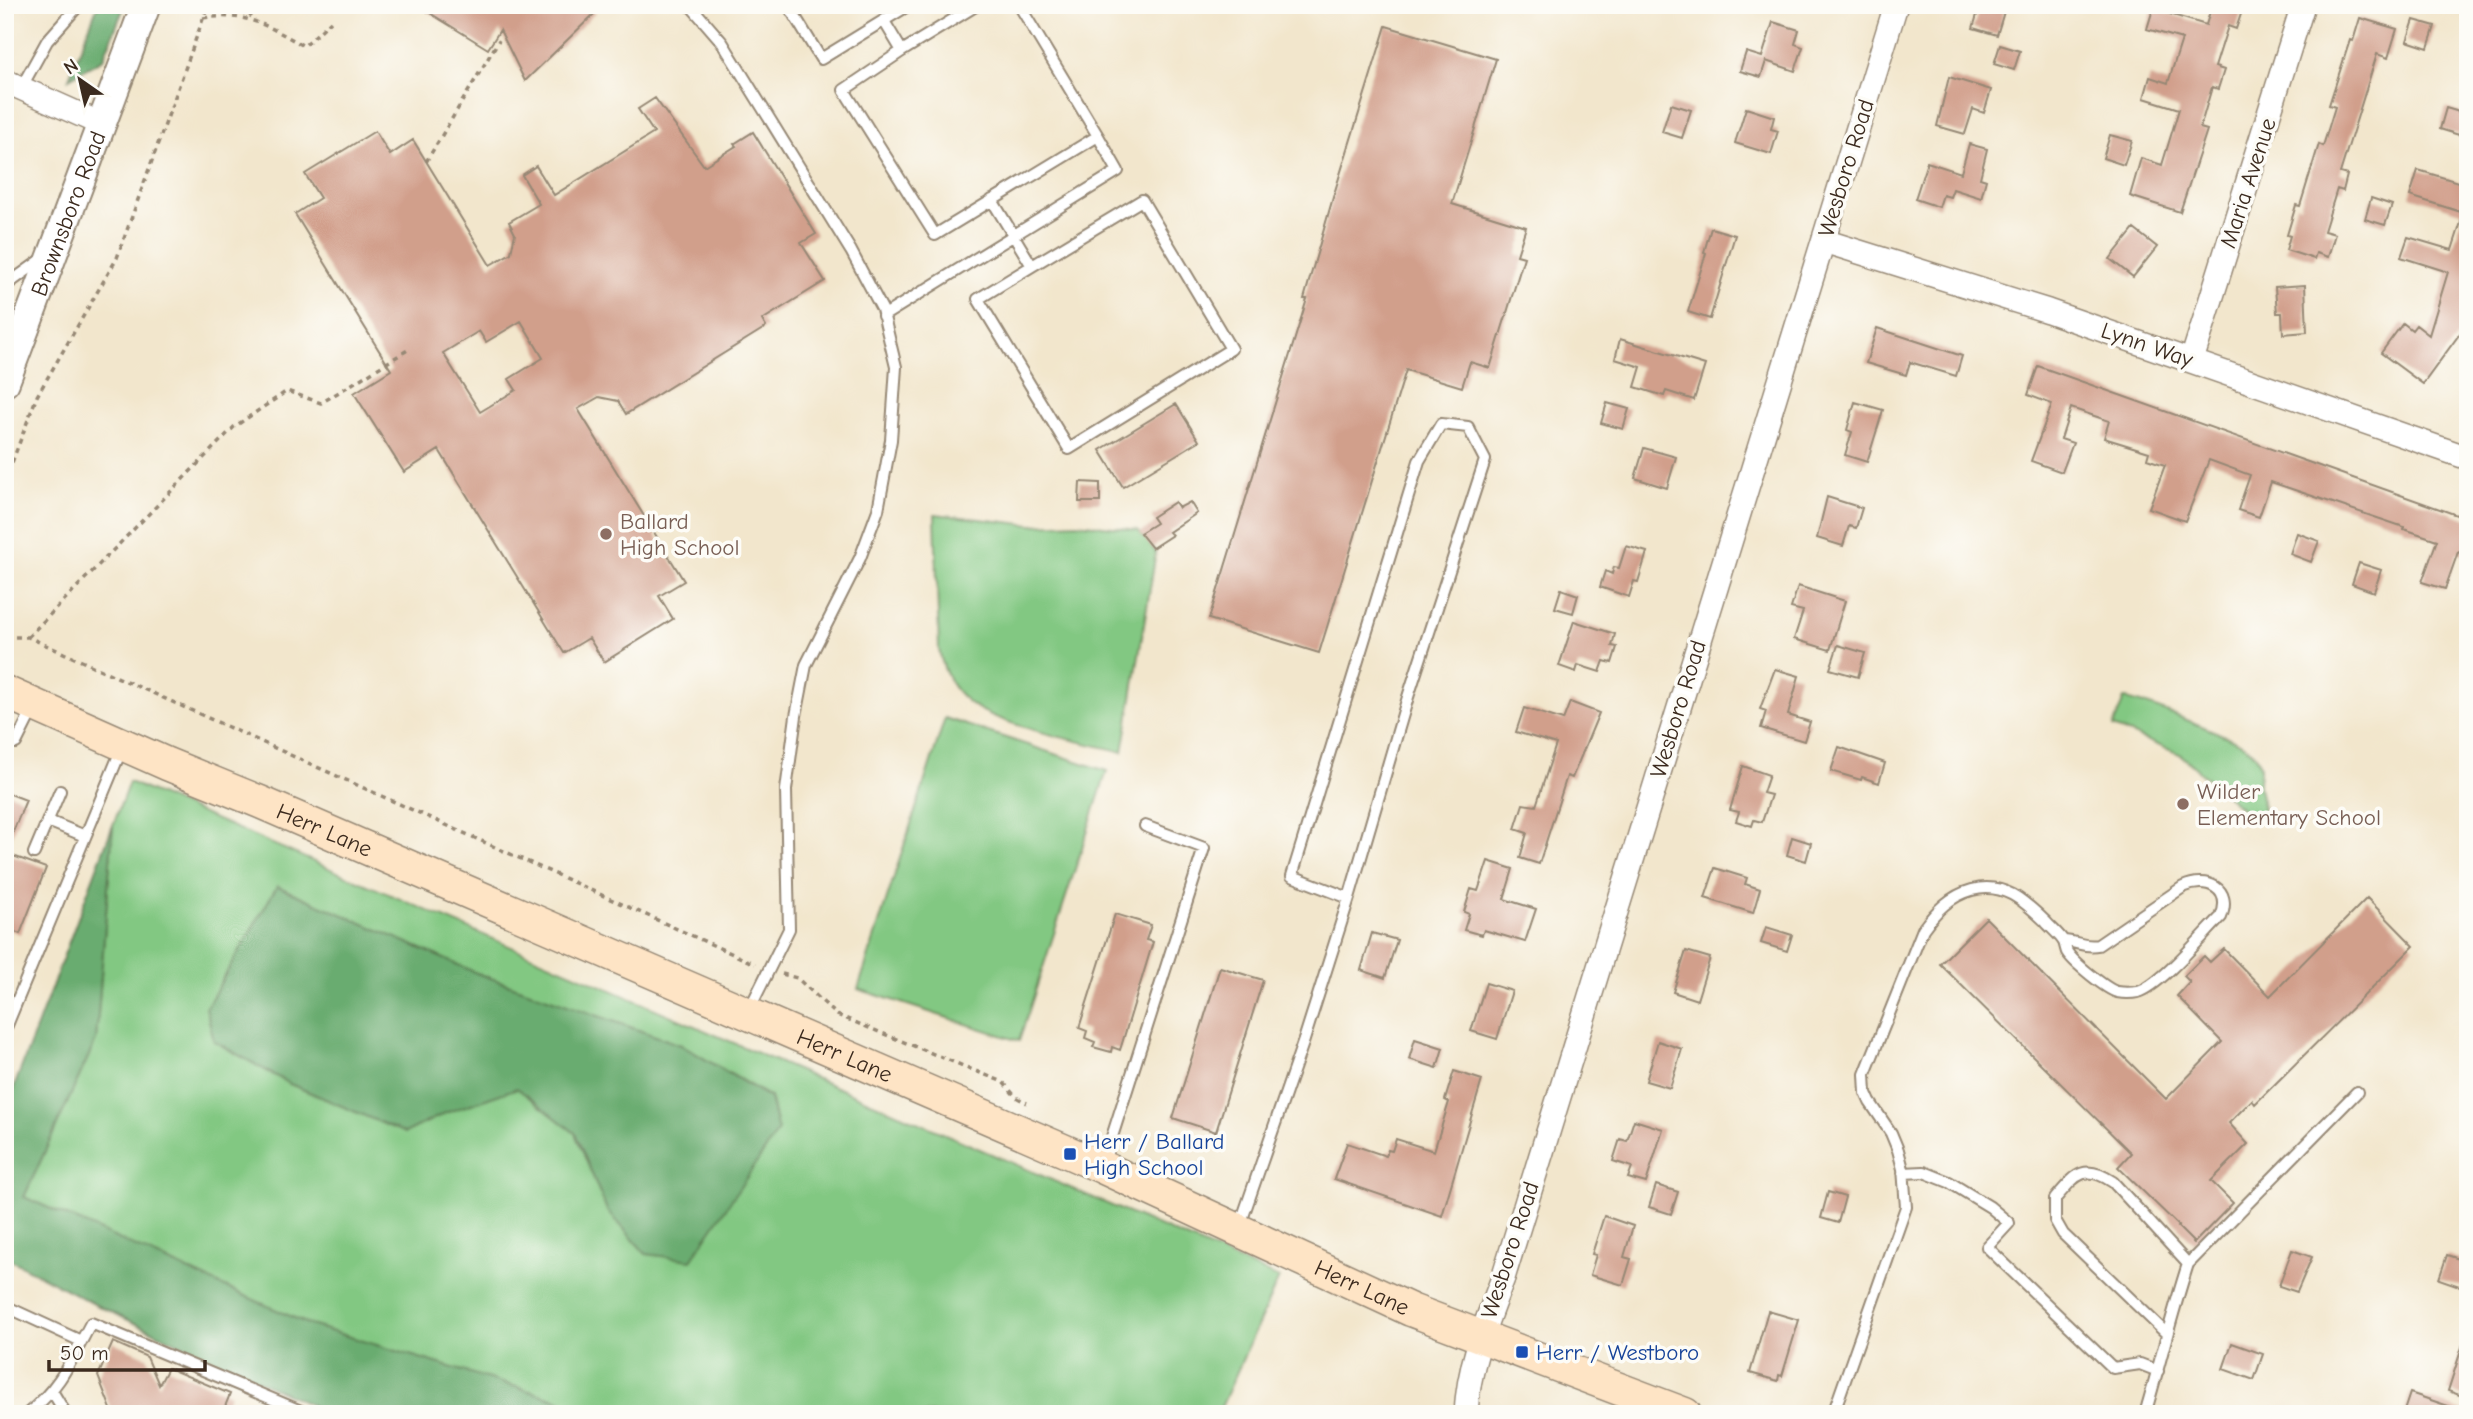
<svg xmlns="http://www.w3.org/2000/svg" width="2473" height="1419" font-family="'Comic Neue',sans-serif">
<rect width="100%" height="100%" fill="#fdfcf7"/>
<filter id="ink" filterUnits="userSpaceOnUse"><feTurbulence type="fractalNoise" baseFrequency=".0143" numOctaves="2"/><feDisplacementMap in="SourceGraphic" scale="14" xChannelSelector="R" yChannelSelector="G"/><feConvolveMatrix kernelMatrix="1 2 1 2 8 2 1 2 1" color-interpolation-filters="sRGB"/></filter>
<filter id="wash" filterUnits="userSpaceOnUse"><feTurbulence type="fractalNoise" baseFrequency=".00686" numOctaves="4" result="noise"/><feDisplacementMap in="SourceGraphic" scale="28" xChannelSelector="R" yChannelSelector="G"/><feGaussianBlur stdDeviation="1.57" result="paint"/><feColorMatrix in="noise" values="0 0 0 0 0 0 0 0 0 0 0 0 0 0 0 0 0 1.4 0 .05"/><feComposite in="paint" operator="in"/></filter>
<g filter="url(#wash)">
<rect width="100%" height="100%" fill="#f2e6cc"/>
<path fill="#82c882" stroke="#5e7950" stroke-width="2" fill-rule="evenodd" d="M935 514 1032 525 1077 523 1138 530 1156 552 1123 752C1084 742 996 726 967 701 952 689 943 669 939 650Z
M2124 699C2139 700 2245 741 2253 752 2265 766 2258 774 2259 787 2260 798 2265 802 2262 813L2252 818 2180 754 2113 727Z
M945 718 1107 771 1019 1041 858 989Z
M129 782 1279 1278 1218 1414H582L559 1400 310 1325 24 1197 96 1040 113 825ZM479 974 681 1045 770 1097 778 1131 748 1173 607 1210 575 1133 517 1088 445 1113 405 1133 290 1084 214 1041Z"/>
<path fill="#69ac70" stroke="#526b47" stroke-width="2" d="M98 5H125L103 59 69 78Z
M113 825 96 1040 24 1197 310 1325 559 1400 582 1414H330L96 1305 5 1257V1111Z
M277 886 479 974 681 1045 770 1098 778 1131 691 1260 646 1254 607 1210 575 1133 517 1088 445 1113 405 1133 290 1084 214 1041 206 1008Z"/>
<g id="blocks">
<path fill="#d19f8b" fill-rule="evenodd" d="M417 5H576L595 13 525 81 500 30 488 49Z
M1980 5H2006L1997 35 1973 28Z
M2212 5H2244L2236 29 2228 26 2215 67 2224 70 2218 89 2212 87 2200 128 2207 130 2180 212 2130 196 2141 158 2162 165 2179 109 2144 98 2150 77 2168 83 2182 39 2147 29 2153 9 2206 25Z
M2360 18 2397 29 2388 58 2377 54 2340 173 2347 175 2343 191 2337 189 2324 231 2335 234 2328 257 2316 253 2314 259 2286 250 2290 236 2287 235 2296 205 2300 206 2319 144 2323 146 2335 107 2329 105 2350 40 2353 41Z
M2414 20 2435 26 2428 48 2407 41Z
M1773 22 1799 30 1795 44 1803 47 1795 71 1766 61 1761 77 1740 71 1746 52 1762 57Z
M1386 26 1496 59 1452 204 1526 227 1517 255 1524 257 1490 368 1470 362 1462 387 1406 370 1319 653 1209 619 1307 299H1304L1334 194Z
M2000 45 2020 51 2014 70 1994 64Z
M1949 77 1991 90 1984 113 1973 109 1965 134 1937 126Z
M655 98 704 166 736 146 734 144 753 132 816 234 801 243 825 281 762 320 766 327 626 414 618 401 599 397 578 409 684 581 659 596 673 619 604 662 589 638 564 653 439 450 404 472 354 393 391 370 295 214 320 198 305 174 375 131 390 155 413 140 490 265 511 253 515 234 509 222 539 204 522 175 536 166 554 195 654 133 638 109ZM521 321 543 358 509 379 516 390 480 412 443 353 479 331 486 342Z
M1671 104 1691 110 1682 138 1662 132Z
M1746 108 1774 117 1771 129 1778 131 1771 154 1735 143Z
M2446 108 2466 114 2459 135 2440 129Z
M2110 135 2132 141 2124 165 2103 158Z
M1969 144 1987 149 1980 178 1986 180 1981 198 1953 189 1950 197 1943 195 1939 207 1915 199 1927 162 1961 173Z
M2418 170 2468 185V310L2461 332 2423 384 2381 353 2403 323 2412 330 2416 325 2429 335 2448 272 2401 257 2408 237 2452 250 2464 213 2410 196Z
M2371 198 2392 205 2385 225 2365 219Z
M1711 228 1735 235 1710 319 1688 312 1706 253 1704 252Z
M2134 229 2157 247 2133 277 2110 259Z
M2305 285 2307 332 2283 334 2282 313H2277L2275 287Z
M1877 328 1962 356 1956 376 1910 362 1906 375 1866 363Z
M1620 339 1705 365 1694 400 1666 391 1664 396 1635 387 1641 367 1615 359Z
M2038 366 2468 519V556L2458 552 2445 589 2422 582 2437 540 2404 529V527L2271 482 2259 517 2238 510 2250 475 2209 460 2185 521 2149 508 2165 465 2147 459 2149 452 2104 438 2109 421 2071 408 2061 439 2073 443 2062 472 2031 461 2052 404 2028 395Z
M1855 402 1883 410 1867 462 1845 455 1852 432 1847 430Z
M1607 403 1629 409 1623 429 1601 423Z
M1176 404 1199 441 1123 487 1100 450Z
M1644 448 1676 457 1667 488 1635 478Z
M1080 482 1100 483V502H1079Z
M1827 497 1862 508 1856 528 1849 526 1843 546 1817 538Z
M1175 502 1179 508 1190 502 1197 513 1169 532 1172 535 1152 548 1140 533 1156 523 1152 517Z
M2297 533 2319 541 2311 562 2290 554Z
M1626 546 1647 552 1638 582 1634 581 1629 597 1600 587 1605 571 1612 574 1614 567 1619 568Z
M2359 563 2381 570 2374 592 2352 584Z
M1798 586 1845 601 1830 650 1794 639 1803 611 1791 608Z
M1561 589 1578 595 1573 613 1555 608Z
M1574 621 1615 634 1612 646 1617 647 1612 663 1604 661 1600 672 1578 665 1576 672 1559 666Z
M1838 645 1865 653 1858 677 1830 669Z
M1775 669 1799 676 1788 715 1810 722 1804 741 1761 728 1766 711 1760 709Z
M1570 702 1599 713 1572 778 1567 776 1539 864 1520 858 1527 833 1515 829 1523 804 1536 806 1556 744 1516 732 1524 708 1563 720Z
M1839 747 1885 763 1879 783 1862 777 1861 780 1831 771Z
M1743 766 1769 775 1763 793 1771 795 1762 822 1754 820 1752 826 1736 821 1739 812 1730 810Z
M5 792 26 800 6 849H5Z
M1792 837 1811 843 1806 861 1787 855Z
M5 853 46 868 20 934 5 928Z
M1488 861 1513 869 1504 899 1536 909 1525 942 1484 930 1482 935 1464 930 1469 914 1464 912 1471 889 1478 891Z
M1715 868 1747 878 1745 884 1760 889 1753 913 1705 898Z
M2367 898 2414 946 2255 1104 2252 1100 2229 1123 2248 1144 2211 1181 2233 1203 2194 1243 2178 1227 2179 1226 2118 1167 2131 1153 1940 964 1986 918 2166 1099 2222 1042 2177 996 2190 982 2184 976 2204 956 2210 962 2224 949 2270 996Z
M1115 914 1151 925 1146 940 1153 942 1120 1050 1112 1047 1111 1052 1093 1047 1095 1042 1085 1038 1087 1031 1079 1028Z
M1766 927 1792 935 1787 951 1761 943Z
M1372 933 1397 940 1385 978 1361 970Z
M1686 951 1710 958 1697 1000 1673 992Z
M1220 967 1263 980 1216 1132 1173 1118Z
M1486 983 1512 991 1497 1039 1471 1031Z
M1415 1039 1443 1048 1437 1068 1409 1059Z
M1658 1041 1682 1049 1670 1088 1646 1081Z
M1454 1071 1482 1080 1442 1216 1334 1179 1347 1143 1386 1156 1388 1150 1392 1151 1396 1139 1434 1151 1449 1102 1445 1100Z
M1634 1120 1663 1129 1646 1183 1628 1178 1632 1167 1613 1161 1620 1139 1627 1141Z
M1656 1185 1678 1192 1671 1214 1649 1207Z
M1828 1192 1845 1197 1838 1223 1821 1218Z
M1604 1216 1633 1226 1624 1257 1631 1259 1623 1285 1590 1275 1596 1255 1592 1254Z
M2292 1250 2312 1257 2297 1292 2279 1286Z
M2447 1255 2468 1262V1289L2439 1279Z
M1768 1311 1799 1320 1782 1376 1779 1375 1778 1381 1750 1373Z
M2464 1341H2468V1398L2448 1391Z
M113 1342 147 1357 159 1385 168 1368 230 1394 222 1414H113L98 1376Z
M2232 1343 2263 1354 2254 1380 2223 1369Z
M2410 1393 2463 1411 2462 1414H2403Z"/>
</g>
</g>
<g filter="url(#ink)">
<use href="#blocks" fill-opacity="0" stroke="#968875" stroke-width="2"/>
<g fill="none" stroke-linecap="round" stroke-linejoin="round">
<g stroke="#968875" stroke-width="14">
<path id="service" d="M690 5 722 42 851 251 882 309 896 367 891 440 878 510 860 558 806 665 796 716 786 790 789 929 748 1012
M788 5 821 59 909 5
M884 21 902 51 844 90 935 235 1098 136 1019 5
M902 51 977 5
M21 88 47 41 79 5
M992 200 1032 266 1142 200 1231 349 1069 449 978 299 1032 266
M5 286 44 258
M883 316 1118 171 1098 136
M5 739 16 743 33 709
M48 821 85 836
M34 853 60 791
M5 1030 122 748
M1103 1165 1204 848 1145 826
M1903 1173 1924 1172 1949 1182 1990 1207 2009 1223 1987 1247 2113 1368 2140 1364 2158 1371
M1239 1228 1304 1040 1349 898 1408 697 1485 460 1468 427 1441 424 1419 461 1292 876 1349 898
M2188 1264 2357 1092
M5 1306 81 1341
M52 1391 66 1414
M27 1414C61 1387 71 1360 91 1323L308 1414
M1833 1414 1906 1207 1903 1169 1898 1150 1891 1133 1870 1102 1866 1093 1865 1074 1923 929C1936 911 1950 896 1972 890 2004 881 2025 902 2046 922 2051 928 2060 935 2064 942 2065 944 2066 950 2067 952 2073 962 2106 989 2117 992 2123 993 2132 993 2138 992 2159 987 2204 934 2221 917 2233 888 2206 876 2183 887L2098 945C2085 948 2076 941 2064 941
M2145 1414C2160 1363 2172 1313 2188 1264L2113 1182C2083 1162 2075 1176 2055 1199V1220L2063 1234 2166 1333"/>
</g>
<g stroke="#968875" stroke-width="26">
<path id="minor" d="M5 81 101 124
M1824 241 2048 311 2468 458
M2192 360 2303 5
M1466 1414C1468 1366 1486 1322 1503 1278L1896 5"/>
</g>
<g stroke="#968875" stroke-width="32">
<g id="tertiary">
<path id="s1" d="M5 382 146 5"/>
</g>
</g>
<g stroke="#968875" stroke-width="35">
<g id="secondary">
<path id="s2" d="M5 692 167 764 260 802 1102 1167 1411 1310 1685 1414"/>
</g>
</g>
<path stroke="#968875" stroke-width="3.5" stroke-dasharray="5 5" stroke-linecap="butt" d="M243 5 252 18
M203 18C248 12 266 25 304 46L331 21
M426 162 499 40
M5 481 37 396 117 258 208 5
M5 637H28L755 964
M28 637 234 427 287 391 321 403 411 348
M782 974 797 978 837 1015 1003 1082 1016 1097 1027 1103"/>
<use href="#service" stroke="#fff" stroke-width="10"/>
<use href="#minor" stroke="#fff" stroke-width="23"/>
<use href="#tertiary" stroke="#fff" stroke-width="28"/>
<use href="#secondary" stroke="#fee4c5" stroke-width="32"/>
</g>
</g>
<g fill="#8d6e63" stroke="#fdfcf7" stroke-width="2.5">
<circle cx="606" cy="534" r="7"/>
<circle cx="2183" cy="804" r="7"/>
</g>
<g fill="#1a4fb4" stroke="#fdfcf7" stroke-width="2.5">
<rect x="1063" y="1147" width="14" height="14" rx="3.5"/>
<rect x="1515" y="1345" width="14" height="14" rx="3.5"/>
</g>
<g text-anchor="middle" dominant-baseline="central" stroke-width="7" stroke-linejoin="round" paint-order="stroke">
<g font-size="23" fill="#3b2a1e" stroke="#fdfcf7">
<text transform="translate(1846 168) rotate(-73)">Wesboro Road</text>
<text transform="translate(2248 183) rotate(-72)">Maria Avenue</text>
<text stroke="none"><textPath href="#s1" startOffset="180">Brownsboro Road</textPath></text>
<text transform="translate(2147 345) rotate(19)">Lynn Way</text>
<text transform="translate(1678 709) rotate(-73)">Wesboro Road</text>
<text stroke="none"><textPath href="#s2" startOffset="348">Herr Lane</textPath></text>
<text stroke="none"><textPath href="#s2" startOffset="915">Herr Lane</textPath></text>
<text transform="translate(1510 1250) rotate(-72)">Wesboro Road</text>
<text stroke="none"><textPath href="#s2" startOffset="1482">Herr Lane</textPath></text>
</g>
<g font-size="23" fill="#785e54" stroke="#fdfcf7" text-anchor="start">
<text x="620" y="521">Ballard<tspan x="620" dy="26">High School</tspan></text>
<text x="2197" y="791">Wilder<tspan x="2197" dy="26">Elementary School</tspan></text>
</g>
<g font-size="23" fill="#164399" stroke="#fdfcf7" text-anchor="start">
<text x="1084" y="1141">Herr / Ballard<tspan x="1084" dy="26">High School</tspan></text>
<text x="1536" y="1352">Herr / Westboro</text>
</g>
</g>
<rect width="2473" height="1419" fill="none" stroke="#fdfcf7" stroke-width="28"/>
<g transform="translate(80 80) rotate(326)" stroke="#fdfcf7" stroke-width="5" paint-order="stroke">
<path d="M0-5L12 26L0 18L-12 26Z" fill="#3b2a1e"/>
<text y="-10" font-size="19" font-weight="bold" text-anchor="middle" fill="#3b2a1e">N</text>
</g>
<path d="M49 1360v10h156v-10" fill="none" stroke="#3b2a1e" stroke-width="3.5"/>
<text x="60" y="1360" font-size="21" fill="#3b2a1e" stroke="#fdfcf7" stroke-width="5" paint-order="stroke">50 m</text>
</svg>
